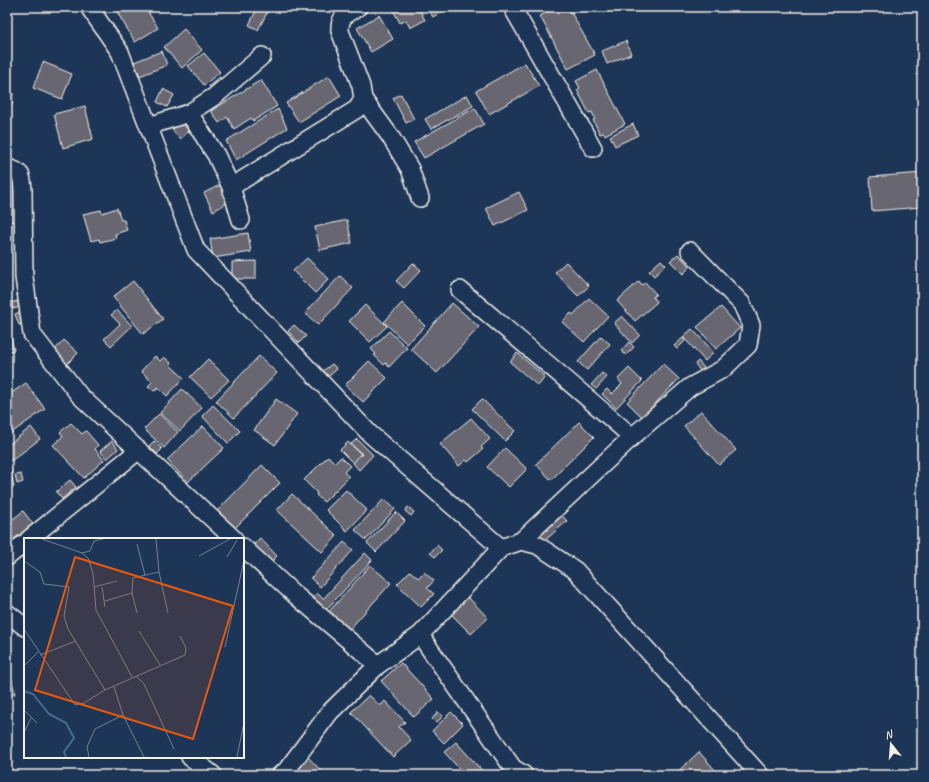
<svg xmlns="http://www.w3.org/2000/svg" width="929" height="782" font-family="Caveat,sans-serif">
<rect width="100%" height="100%" fill="#1d3557"/>
<filter id="ink" filterUnits="userSpaceOnUse"><feTurbulence type="fractalNoise" baseFrequency=".025" numOctaves="2"/><feDisplacementMap in="SourceGraphic" scale="8" xChannelSelector="R" yChannelSelector="G"/><feConvolveMatrix kernelMatrix="1 2 1 2 8 2 1 2 1" color-interpolation-filters="sRGB"/></filter>
<g filter="url(#ink)">
<path fill="#676671" stroke="#f4f1e8" d="M114 7H145L158 28 135 42Z
M258 7H270L258 30 249 25Z
M393 7H418L425 20 410 28 406 20 400 23 392 8Z
M427 7H449L433 17Z
M556 7H568L595 55 568 69 540 16Z
M379 15 393 39 371 52 357 28Z
M184 29 202 50 182 68 164 47Z
M626 41 631 54 607 64 602 51Z
M162 51 167 65 140 76 134 62Z
M204 53 220 72 204 85 188 66Z
M43 62 72 74 62 99 33 88Z
M525 63 539 86 489 114 476 91Z
M597 70 625 124 605 135 604 133 600 134 593 120 595 119 592 112 589 113 577 90 580 88 576 81Z
M329 76 341 96 299 122 286 103Z
M220 77 225 84 214 92 209 86Z
M261 80 277 106 253 121 251 118 234 129 227 117 219 123 211 111Z
M163 89 174 95 167 107 157 102Z
M7 93H13L12 105 7 104Z
M401 94 414 119 406 123 393 98Z
M467 95 473 106 431 129 425 119Z
M85 106 93 139 63 148 54 114Z
M475 108 484 124 424 158 414 142Z
M278 109 287 128 236 160 226 141Z
M181 122 189 131 180 139 172 130Z
M633 124 638 135 615 146 610 136Z
M922 173V207L872 211 870 177Z
M7 182H13L18 221 7 222Z
M222 184 231 201 213 211 204 193Z
M519 192 528 210 495 226 486 208Z
M117 208 121 220H124L127 230 115 234 116 238 100 242 99 239 91 241 83 214 101 210 102 213Z
M347 220 352 243 320 250 315 227Z
M248 233 251 252 213 258 210 239Z
M678 254 690 267 683 274 670 261Z
M307 258 329 279 315 293 293 271Z
M661 260 666 265 654 276 649 271Z
M256 261V279H232V262Z
M566 262 589 286 578 296 555 272Z
M413 263 421 270 404 288 396 281Z
M340 276 353 288 318 325 305 313Z
M133 281 163 319 143 334 113 297Z
M639 281 642 285 645 282 656 294 653 297 657 302 635 321 617 301Z
M589 298 608 316 584 342 562 322 571 313 573 315Z
M17 301 20 307 13 309 11 303Z
M402 303 425 326 407 344 384 322Z
M452 303 479 327 437 373 411 349Z
M365 305 387 326 370 342 349 321Z
M721 307 740 328 716 349 697 327Z
M117 310 132 326 111 346 104 339 120 324 111 315Z
M21 312 25 323 19 325 15 314Z
M622 316 640 335 632 343 614 323Z
M7 321 14 350 7 352Z
M294 325 306 336 299 343 288 331Z
M692 329 714 352 705 361 683 337Z
M389 331 407 348 389 367 386 363 384 365 374 355 376 354 371 349Z
M601 336 610 344 587 370 578 362Z
M683 338 685 341 677 349 674 346Z
M64 340 78 353 65 366 51 354Z
M629 342 634 347 626 355 621 351Z
M517 353 545 377 538 386 510 362Z
M155 356 160 361 164 357 171 363 170 365 184 378 167 396 158 387 154 391 148 386 152 382 141 371Z
M259 356 277 373 234 418 216 401Z
M208 359 229 380 211 397 190 377Z
M369 361 387 378 363 402 345 385Z
M698 361 705 369 701 372 695 364Z
M332 364 337 369 328 377 323 371Z
M663 364 679 379 642 417 627 402Z
M629 368 642 381 616 408 602 394 607 389 612 394 622 384 618 379Z
M602 373 607 377 596 389 591 385Z
M26 383 45 409 7 436V396Z
M182 389 202 408 180 431 160 413Z
M276 399 297 414 275 445 254 430Z
M482 399 515 431 505 441 472 409Z
M213 405 240 431 228 443 202 416Z
M701 411 736 450 719 465 684 426Z
M159 414 178 432 164 448 144 429Z
M471 418 490 439 481 447 483 449 468 462 466 460 459 466 440 444Z
M579 422 594 437 551 480 536 464Z
M71 423 82 434 86 431 98 445 95 449 104 460 84 478 53 445 63 436 60 432Z
M203 426 224 448 188 482 167 460Z
M31 427 40 439 11 461 7 456V446Z
M357 439 373 455 359 470 353 463 362 454 351 444Z
M112 441 118 449 107 459 100 451Z
M154 441 162 449 157 454 149 446Z
M348 442 361 454 352 462 340 450Z
M505 448 527 469 509 487 487 467Z
M328 456 335 463 341 457 350 466 344 472 349 477 324 502 316 495 317 493 304 480Z
M7 462H9L14 487 8 489 9 493H7Z
M262 465 280 483 235 528 217 511Z
M21 474 23 482 17 484 15 475Z
M70 480 76 487 62 499 56 492Z
M346 490 367 510 347 531 326 510Z
M292 494 337 536 322 552 277 510Z
M384 499 395 509 366 540 355 530Z
M408 507 414 512 411 516 405 511Z
M23 511 33 524 8 544 7 542V524Z
M558 511 567 521 542 543 533 533Z
M396 512 405 521 376 552 367 543Z
M260 538 277 556 269 564 252 546Z
M344 542 353 550 320 587 311 578Z
M437 545 442 550 435 557 430 553Z
M365 553 372 560 323 613 310 601 317 593 323 599Z
M370 565 391 583 347 632 327 614Z
M410 571 418 578 424 572 434 581 427 588 434 594 421 607 397 584Z
M466 595 488 618 471 634 449 612Z
M7 658 15 694 7 696Z
M401 663 434 699 414 717 381 681Z
M369 695 380 706 385 701 405 722 399 727 411 740 393 757 351 712Z
M438 712 443 716 436 723 432 719Z
M451 712 463 724 444 743 432 731Z
M456 742 486 775H465L444 752Z
M699 752 716 771 711 775H674Z
M308 757 325 775H289Z"/>
<g fill="none" stroke-linecap="round" stroke-linejoin="round">
<g stroke="#f4f1e8" stroke-width="20">
<path id="minor" d="M89 7 120 52 196 250 370 434 501 548
M512 7 593 148
M363 99 390 136 410 169 420 198
M189 113 216 155 231 187 241 220
M149 126 189 113 215 96 262 56
M7 168C23 171 22 177 23 191L24 277 32 334 80 396 234 539
M231 187 357 109 363 99 361 86 340 31C339 16 347 14 358 7
M460 290C518 339 576 387 632 437
M29 539 139 450
M521 541 537 545 575 570 760 775
M243 547 294 594 378 665 420 635 501 548 521 541 632 437 690 387 723 369 748 345 751 325 742 304 690 251
M7 557 25 543
M7 613 25 627
M420 635 513 768 524 775
M190 757 213 775
M280 775 286 771 330 712 378 665"/>
</g>
<use href="#minor" stroke="#1d3557" stroke-width="17"/>
</g>
</g>
<g transform="translate(24 538)">
<rect width="220" height="220" fill="#1d3557"/>
<path fill="none" stroke="#4a6b90" stroke-width="2" d="M0 153 9 156 25 176 42 185 50 200 40 214 42 219"/>
<path fill="none" stroke="#738091" stroke-width="1" d="M18 1 58 15 64 20 69 35 72 72 108 139M132 1 135 34M113 6 121 37M58 15 66 13 70 3 79 1M175 18 206 1M203 19 213 2M0 23 16 34 20 46 45 49 40 78 44 91 81 152 161 117 162 110 156 98M70 49 93 43M78 49 81 69M108 55 113 75M81 63 108 55 109 40 135 34 144 75M0 91 51 167 60 165 81 152M115 93 136 127M201 109 220 22M16 117 52 103M0 128 14 114M112 138 120 146 150 211M90 149 99 177 120 219M0 172 13 185M0 195 7 180M65 219 63 209 71 191 99 177M213 219 220 184"/>
<path fill="#e8590c" fill-opacity="0.15" stroke="#e8590c" stroke-width="2" d="M51 19 209 68 169 201 11 152Z"/>
<rect width="220" height="220" fill="none" stroke="#f4f1e8" stroke-width="2"/>
</g>
<rect width="929" height="782" fill="none" stroke="#1d3557" stroke-width="24"/>
<rect x="12" y="12" width="905" height="758" fill="none" stroke="#f4f1e8" stroke-width="1.5" filter="url(#ink)"/>
<g transform="translate(891 744) rotate(343)" stroke="#1d3557" stroke-width="3" paint-order="stroke">
<path d="M0-3L7 15L0 10L-7 15Z" fill="#f4f1e8"/>
<text y="-6" font-size="11" font-weight="bold" text-anchor="middle" fill="#f4f1e8">N</text>
</g>
</svg>
